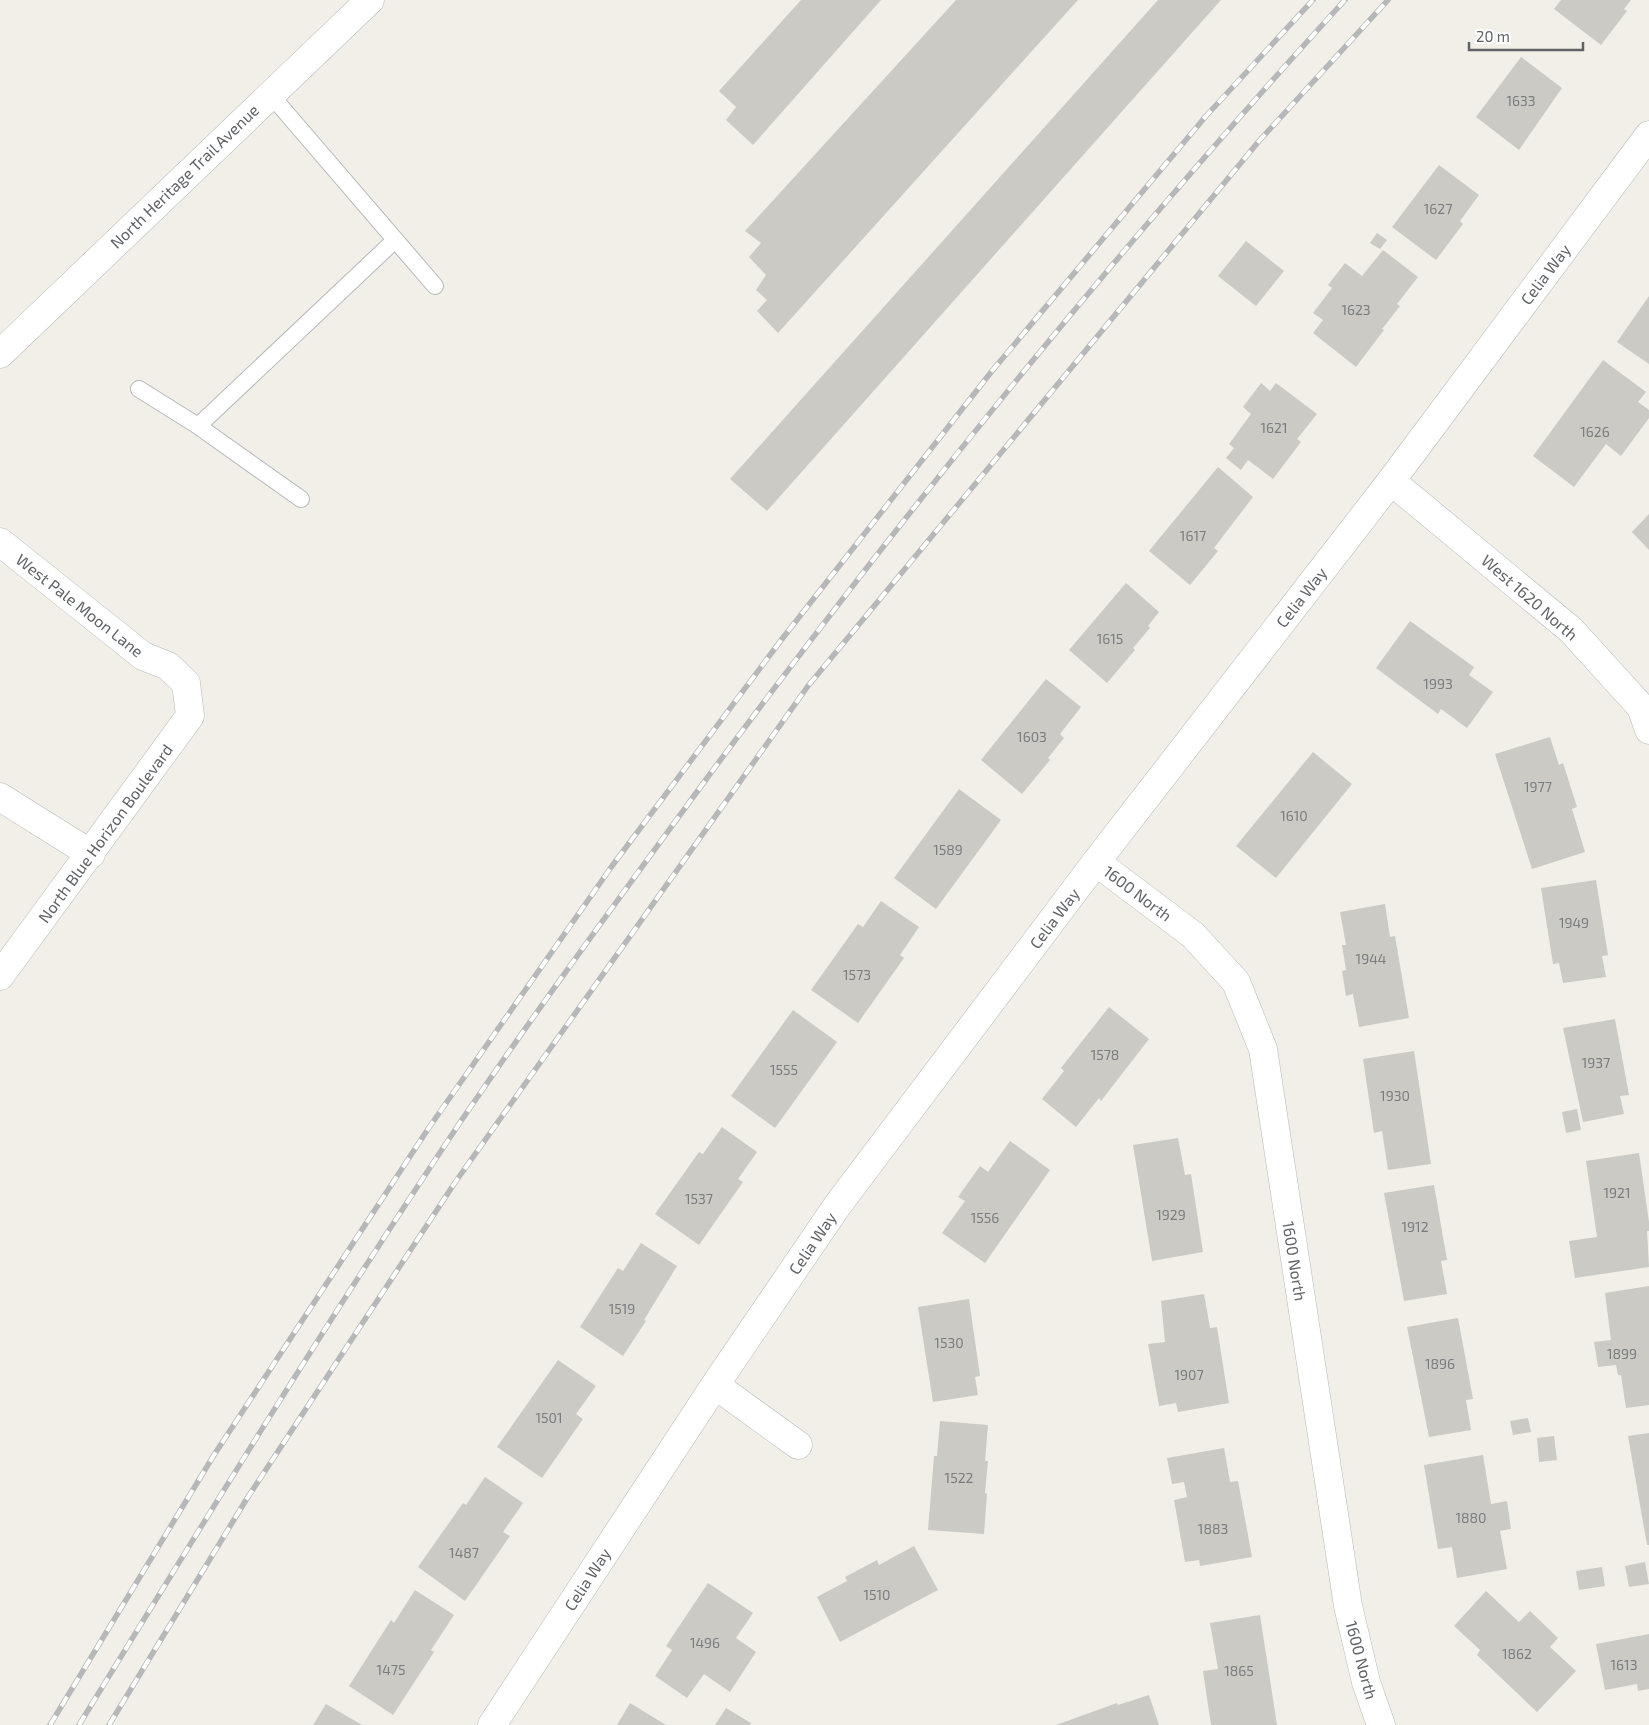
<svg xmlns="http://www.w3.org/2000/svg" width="1649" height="1725" font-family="'Exo 2',sans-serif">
<rect width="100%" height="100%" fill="#f1efe8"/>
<path fill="#cccac5" d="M801 0H881L753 145 726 120 736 107 719 91Z
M956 0H1078L778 333 757 311 767 300 756 290 766 275 749 257 761 243 745 231Z
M1158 0H1221L767 511 730 479Z
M1561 0H1631L1624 9 1627 11 1601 45 1554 9Z
M1521 57 1562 88 1519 150 1476 117Z
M1439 165 1479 195 1460 221 1463 224 1436 260 1392 227Z
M1377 233 1387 240 1380 249 1370 243Z
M1246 241 1284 271 1256 306 1218 276Z
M1383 250 1418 277 1397 304 1400 306 1382 329 1384 330 1356 367 1313 333 1323 320 1313 313 1332 288 1328 285 1345 263 1362 276Z
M1649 296V364L1617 342Z
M1603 360 1646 392 1638 402 1649 410V418L1621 456 1606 444 1574 487 1533 456Z
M1261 383 1270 391 1276 383 1317 414 1297 439 1301 442 1273 479 1248 460 1241 470 1226 458 1234 448 1229 444 1251 414 1243 407Z
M1218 467 1253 497 1214 548 1218 551 1190 585 1149 551Z
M1649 514V550L1632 532Z
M1126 583 1159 612 1148 626 1150 628 1133 648 1135 650 1107 683 1069 650Z
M1410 621 1474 667 1469 675 1493 692 1467 728 1441 709 1438 714 1376 668Z
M1046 679 1081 707 1060 734 1064 738 1048 758 1050 760 1022 794 981 760Z
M1550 737 1559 765 1563 763 1577 807 1572 809 1585 852 1532 869 1495 754Z
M1313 752 1352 784 1276 878 1236 846Z
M959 789 1001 820 936 909 894 878Z
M1596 880 1608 955 1602 956 1606 977 1563 983 1559 963 1553 964 1541 888Z
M881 901 919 927 900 955 904 958 858 1023 811 990 858 924 863 927Z
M1385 904 1390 937 1395 936 1409 1018 1359 1027 1353 994 1346 996 1342 971 1346 970 1342 945H1346L1340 912Z
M1109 1007 1149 1039 1101 1101 1099 1098 1076 1127 1042 1099 1064 1071 1061 1068Z
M793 1010 837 1042 775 1128 731 1096Z
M1615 1019 1629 1095 1620 1096 1624 1114 1583 1122 1563 1028Z
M1414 1051 1431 1164 1388 1170 1382 1131 1374 1133 1363 1059Z
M1577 1109 1581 1130 1566 1133 1562 1112Z
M722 1127 757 1152 738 1179 743 1182 699 1245 655 1214 699 1152 703 1154Z
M1178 1138 1185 1175 1191 1174 1203 1252 1152 1261 1133 1145Z
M1010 1141 1050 1170 985 1263 942 1233 965 1201 958 1197 980 1166 988 1172Z
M1639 1153 1649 1222V1231H1647L1649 1267 1575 1278 1569 1241 1597 1237 1586 1161Z
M1434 1185 1447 1260 1441 1261 1447 1294 1404 1301 1384 1193Z
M641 1243 677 1266 644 1320 646 1321 623 1356 580 1327 618 1268 623 1271Z
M1649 1286V1405L1626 1408 1621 1375H1618L1616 1365 1598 1367 1594 1342 1611 1340 1605 1293Z
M1204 1294 1210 1328 1217 1327 1229 1403 1178 1412 1176 1403 1159 1406 1148 1344 1165 1342 1161 1301Z
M969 1299 980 1376 975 1377 978 1395 933 1402 918 1307Z
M1458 1318 1473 1399 1466 1400 1471 1430 1429 1437 1407 1327Z
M558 1360 596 1386 576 1414 583 1419 542 1478 497 1447Z
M1528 1418 1531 1432 1513 1435 1510 1421Z
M940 1421 988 1425 985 1461H988L985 1493 987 1494 984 1534 928 1530 934 1456H937Z
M1649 1433V1545H1647L1628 1436Z
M1554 1436 1557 1460 1539 1462 1537 1438Z
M1224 1448 1230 1482 1238 1481 1252 1557 1200 1566 1199 1560 1185 1562 1174 1500 1187 1497 1184 1482 1172 1484 1167 1458Z
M1483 1455 1491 1504 1507 1501 1511 1529 1500 1531 1507 1569 1457 1578 1452 1547 1438 1549 1424 1465Z
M485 1477 523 1503 503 1532 510 1536 465 1601 418 1567 463 1503 466 1505Z
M914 1546 938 1590 840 1642 817 1597 847 1581 845 1577 877 1560 879 1565Z
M1645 1562 1649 1584 1629 1587 1625 1566Z
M1602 1567 1605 1586 1579 1590 1576 1571Z
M708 1583 753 1613 736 1638 756 1652 730 1692 704 1674 687 1698 655 1676 672 1650 666 1646Z
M415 1590 454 1615 431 1650 434 1652 393 1715 349 1686 391 1620 394 1623Z
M1486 1591 1519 1622 1530 1611 1558 1638 1550 1647 1576 1671 1537 1712 1477 1655 1480 1650 1454 1626Z
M1260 1615 1277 1725H1211L1203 1671 1218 1669 1210 1623Z
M1649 1634V1689L1638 1691 1637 1684 1605 1690 1596 1644Z
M1149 1695 1159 1725H1056L1117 1703 1118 1705Z
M630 1703 666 1725H617Z
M326 1704 362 1725H313Z
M726 1708 751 1723 750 1725H715Z"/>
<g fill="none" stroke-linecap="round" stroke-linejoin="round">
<g stroke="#b5b8bc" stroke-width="18">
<path id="service" d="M270 94 435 286
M139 389 198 426 301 499
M198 426 394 241"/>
</g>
<g stroke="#b5b8bc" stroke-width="29">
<path id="minor" d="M0 354 370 0
M1391 481 1571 630 1641 707 1649 730
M0 542 143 656 168 666 186 683 190 716 0 976
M0 797 91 854
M1096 862 1193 935 1236 982 1263 1049 1348 1606 1366 1682 1381 1725
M715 1385 798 1445
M492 1725 715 1385 837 1206 1096 862 1391 481 1649 135"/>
</g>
<use href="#service" stroke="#fff" stroke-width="16"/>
<use href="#minor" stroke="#fff" stroke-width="28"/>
<g stroke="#b6b7b8" stroke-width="5.5">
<path id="rail" d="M50 1725 214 1455 428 1129 612 866 782 639 992 371 1206 116 1313 0
M79 1725C203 1523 327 1321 459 1124 540 1005 625 890 710 774 909 506 1120 246 1345 0
M109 1725 246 1500 456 1181 808 686 1259 141 1388 0"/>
</g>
<use href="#rail" stroke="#fff" stroke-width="4" stroke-dasharray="11" stroke-linecap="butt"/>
</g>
<g text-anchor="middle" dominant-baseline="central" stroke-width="4" stroke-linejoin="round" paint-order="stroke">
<g font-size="14" fill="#7a7d7f">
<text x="1521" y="100">1633</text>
<text x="1438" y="208">1627</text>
<text x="1356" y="309">1623</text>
<text x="1274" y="427">1621</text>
<text x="1595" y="431">1626</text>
<text x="1193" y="535">1617</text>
<text x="1110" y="638">1615</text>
<text x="1438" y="683">1993</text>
<text x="1032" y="736">1603</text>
<text x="1538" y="786">1977</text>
<text x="1294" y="815">1610</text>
<text x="948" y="849">1589</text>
<text x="1574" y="922">1949</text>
<text x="1371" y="958">1944</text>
<text x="857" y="974">1573</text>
<text x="1105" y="1054">1578</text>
<text x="1596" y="1062">1937</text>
<text x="784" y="1069">1555</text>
<text x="1395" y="1095">1930</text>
<text x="1617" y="1192">1921</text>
<text x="699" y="1198">1537</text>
<text x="1171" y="1214">1929</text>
<text x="985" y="1217">1556</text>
<text x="1415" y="1226">1912</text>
<text x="622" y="1308">1519</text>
<text x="949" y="1342">1530</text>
<text x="1622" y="1353">1899</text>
<text x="1440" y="1363">1896</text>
<text x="1189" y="1374">1907</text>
<text x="549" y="1417">1501</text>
<text x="959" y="1477">1522</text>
<text x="1471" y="1517">1880</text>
<text x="1213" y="1528">1883</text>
<text x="464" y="1552">1487</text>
<text x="877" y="1594">1510</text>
<text x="705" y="1642">1496</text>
<text x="1517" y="1653">1862</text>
<text x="1624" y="1664">1613</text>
<text x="391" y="1669">1475</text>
<text x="1239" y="1670">1865</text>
</g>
<g font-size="16" fill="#5f6368" stroke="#fff">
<text transform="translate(184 176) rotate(-44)">North Heritage Trail Avenue</text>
<text transform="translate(1545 274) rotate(-53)">Celia Way</text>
<text transform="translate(1301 597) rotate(-52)">Celia Way</text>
<text transform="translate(1530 597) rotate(41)">West 1620 North</text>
<text transform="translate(80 605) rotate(38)">West Pale Moon Lane</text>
<text transform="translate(105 833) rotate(-54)">North Blue Horizon Boulevard</text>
<text transform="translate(1138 893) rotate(37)">1600 North</text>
<text transform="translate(1054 918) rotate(-53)">Celia Way</text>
<text transform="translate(812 1243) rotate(-56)">Celia Way</text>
<text transform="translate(1295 1261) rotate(81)">1600 North</text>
<text transform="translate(587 1579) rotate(-57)">Celia Way</text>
<text transform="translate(1362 1660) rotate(75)">1600 North</text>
</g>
</g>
<path d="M1469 42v8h114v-8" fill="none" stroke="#5f6368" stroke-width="2.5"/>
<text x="1476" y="42" font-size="15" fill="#5f6368" stroke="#ffffff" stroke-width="4" paint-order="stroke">20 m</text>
</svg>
